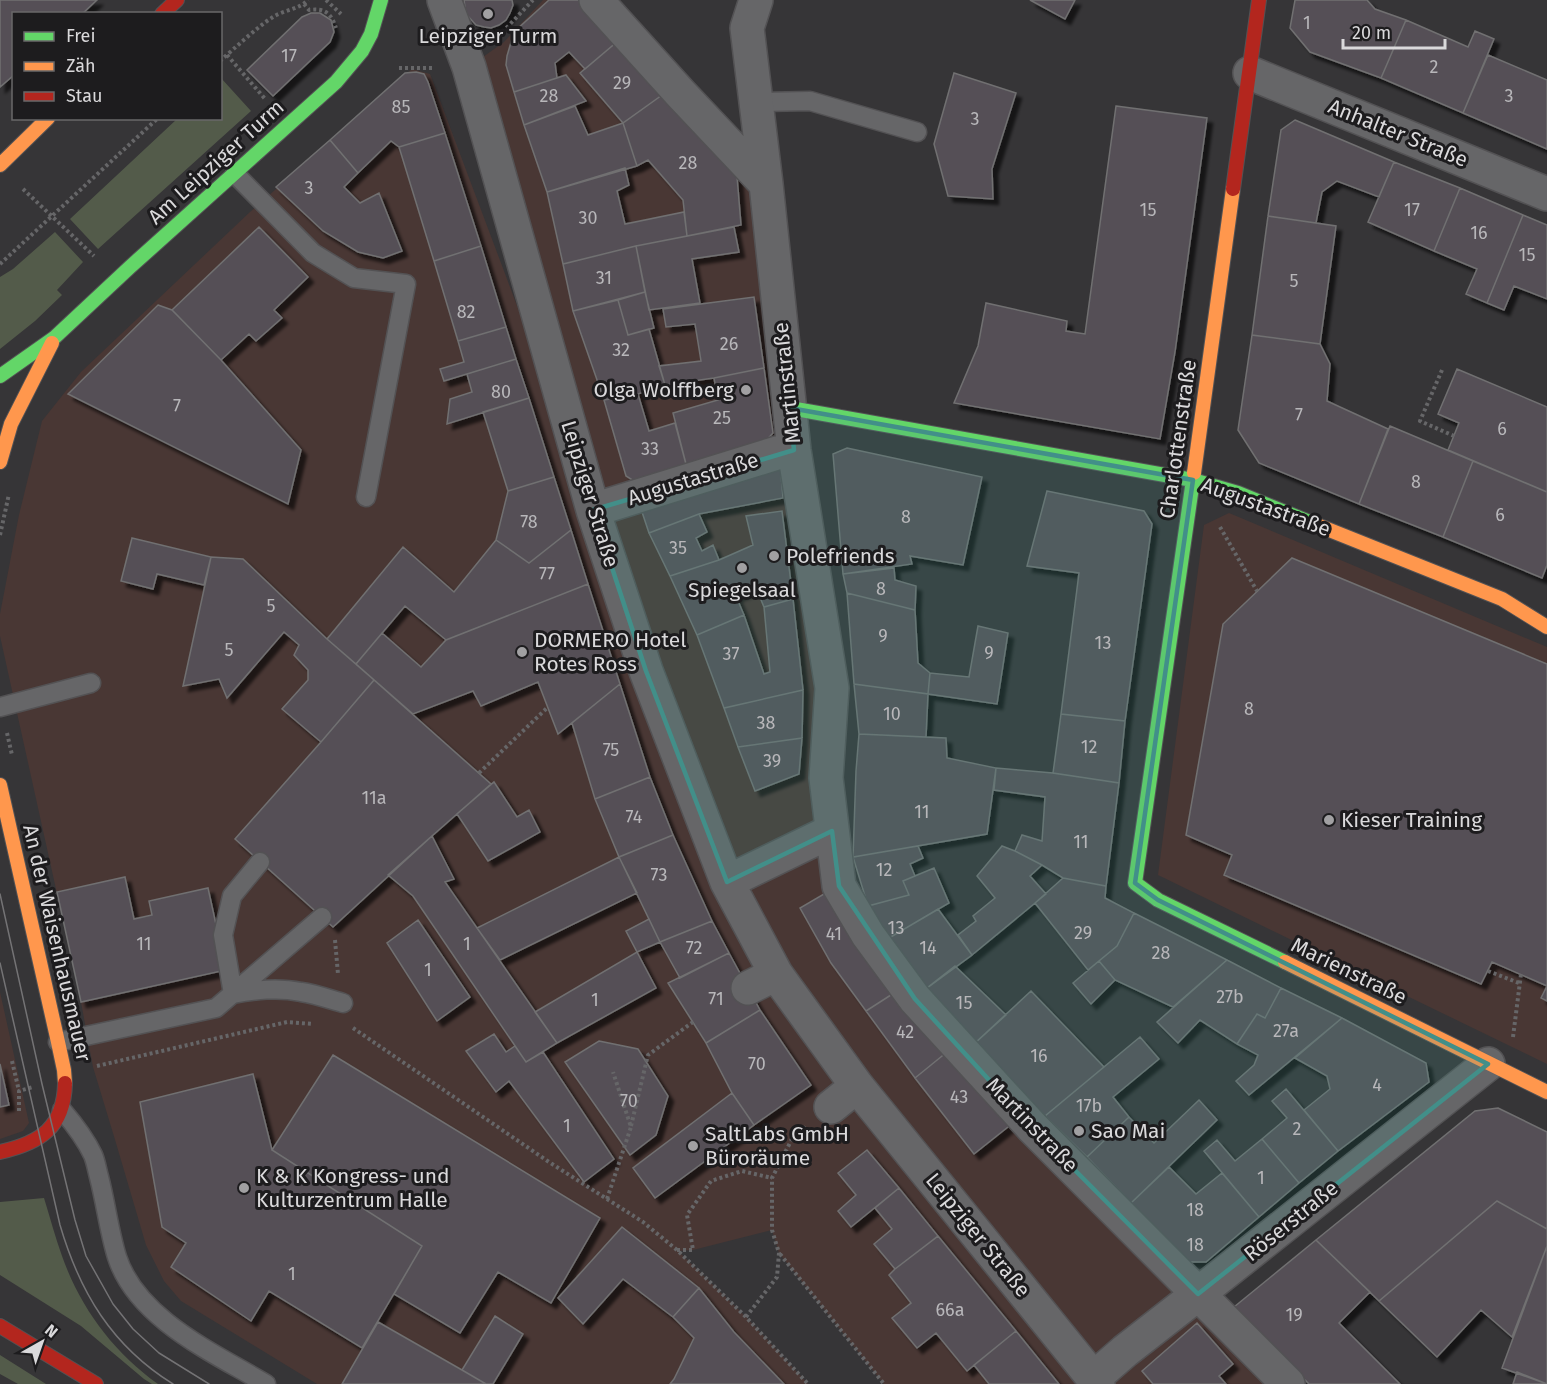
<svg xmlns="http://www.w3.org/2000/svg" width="1547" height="1384" font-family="'Fira Sans',sans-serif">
<defs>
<filter id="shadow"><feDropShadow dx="5.5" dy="5.5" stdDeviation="1.5" flood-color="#0009"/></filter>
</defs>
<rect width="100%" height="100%" fill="#363537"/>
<path fill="#493734" d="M543 0H587L766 184 826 778 868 935 1284 1384H884L779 1253 772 1230 693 1250 678 1251 746 1317 808 1384H317L181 1301 164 1281 146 1245 116 1143 93 1067 81 1002 0 636V614L19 515 42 421 81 372 250 212 412 69 430 74 590 500 469 67 504 42Z
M1229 513 1547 647V1064L1158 875 1204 525Z
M0 992 29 1123 23 1131 0 1139Z"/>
<path fill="#535b4a" d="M221 78 251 111 98 249 70 219 177 119 220 118Z
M55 232 83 262 57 290 62 295 35 321 0 349V277L13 269Z
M44 1198C50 1217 55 1237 62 1256 80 1307 113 1352 158 1384H152L144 1379 81 1326 0 1275V1202Z
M0 1355 46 1384H18L0 1374Z"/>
<path fill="#545057" stroke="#717071" stroke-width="1.5" filter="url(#shadow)" d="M0 0H97L82 14H14V75L0 87Z
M464 0H512L513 5 510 13 506 20 499 25 491 28 484 27 476 25 466 14Z
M549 0H582L618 41 585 69 569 52 555 63 557 78 514 92 506 65 507 56 514 32Z
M1030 0H1075L1065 19Z
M1295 0H1367L1375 9 1406 20 1381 78 1310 52 1290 28Z
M311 13H320L331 20 334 32 330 42 273 96 247 70 302 17Z
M1406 20 1468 47 1475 31 1494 39 1463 113 1381 78Z
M618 41 665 93 623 123 580 73Z
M1488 55 1547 80V149L1463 113Z
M416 72 424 74 428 82 445 133 399 147 391 141 358 173 330 140 405 73Z
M954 73 1016 93 992 169 993 199 948 196 934 144Z
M566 75 586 101 524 125 514 92Z
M665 93 737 176 741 225 687 236 683 200 648 160 637 166 623 123Z
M575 106 588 135 623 123 637 166 547 192 524 125Z
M1116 106 1207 118 1175 352 1160 439 954 403 978 346 986 303 1067 321 1066 331 1085 334Z
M1295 120 1394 162 1379 197 1337 181 1322 192 1316 223 1268 216 1281 130Z
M445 133 481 246 434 261 399 147Z
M330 140 358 173 344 187 360 203 379 193 402 251 383 258 358 252 323 231 276 187Z
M1394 162 1460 188 1434 251 1368 222Z
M625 168 629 185 617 191 625 224 684 212 687 236 636 246 563 264 547 192Z
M1460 188 1523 215 1487 303 1466 294 1477 269 1434 251Z
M1523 215 1547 225V299L1514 286 1504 310 1487 303Z
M1268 216 1336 226 1320 344 1252 335Z
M259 227 308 277 274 310 282 318 256 341 249 334 221 360 172 310Z
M734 227 739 252 692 259 700 303 649 310 636 246Z
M481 246 506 327 458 341 434 261Z
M636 246 645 292 573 311 563 264Z
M645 292 654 328 628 335 618 300Z
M754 297 764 368 714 378 665 385 659 366 701 361 695 324 666 327 663 309Z
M618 300 628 335 649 329 665 385 638 394 604 400 573 311Z
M158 305 172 310 221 360 301 450 288 504 68 394Z
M506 327 516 359 444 381 440 369 464 362 458 341Z
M1252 335 1320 344 1330 364 1327 401 1388 429 1359 504 1259 463 1238 430Z
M516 359 529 398 447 424 450 399 472 392 467 374Z
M764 368 773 433 762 445 687 468 673 413 718 400 714 378Z
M1457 369 1547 407V492L1448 450 1459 423 1438 414Z
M638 394 649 431 675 423 687 468 637 483 626 476 604 400Z
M529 398 554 477 508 491 483 412Z
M1390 426 1473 461 1443 537 1359 504Z
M847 448 982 477 963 565 910 556 912 564 843 574 833 454Z
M1473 461 1547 492V565L1542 578 1443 537Z
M780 462 783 498 699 514 649 533 639 503Z
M554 477 571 530 529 563 496 540 508 491Z
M1047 491 1144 511 1152 524 1125 721 1061 714 1079 573 1027 566Z
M782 511 793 599 764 607 756 588 736 596 744 615 697 635 670 576 719 560 753 545 746 516Z
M699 514 707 532 696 538 702 551 713 545 719 560 670 576 649 533Z
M571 530 588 584 446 640 405 606 356 664 327 639 403 547 454 592 496 540 529 563Z
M132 538 211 557 204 585 157 574 153 589 121 581Z
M211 557 243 559 327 639 374 680 321 742 282 709 308 680V670L294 655 299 645 284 632 227 698 219 679 183 686Z
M1292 558 1547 664V1001L1541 998 1547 986 1492 962 1481 984 1224 875 1232 855 1186 835 1223 624Z
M894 568 895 580 916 586 915 610 847 593 843 574Z
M588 584 620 684 558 734 538 682 481 706 473 691 413 714 356 664 382 633 421 667 446 640Z
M847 593 915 610 918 663 930 673 928 694 854 684Z
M793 599 803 690 724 708 697 635 744 615 764 674 770 672 764 607Z
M978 626 1008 633 997 704 928 694 930 673 969 677Z
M374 680 491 784 432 836 333 927 235 839 321 742Z
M620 684 650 777 595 799 572 723Z
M854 684 928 694 926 737 859 734Z
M803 690 802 738 738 747 724 708Z
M1061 714 1125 721 1119 783 1053 773Z
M859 734 946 738 947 758 996 768 987 834 853 857 856 771Z
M802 738 799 774 755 791 738 747Z
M996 768 1053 773 1119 783 1106 886 1063 878 1042 865 1015 851 1022 835 1042 841 1045 797 994 790Z
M650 777 673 835 619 857 595 799Z
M494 782 517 817 529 810 540 832 488 861 457 814Z
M673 835 712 921 660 942 619 857Z
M432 836 454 879 445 882 557 1043 526 1062 413 896 388 875Z
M918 846 923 858 910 864 915 876 903 881 909 895 868 906 853 857Z
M1002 846 1015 851 1042 865 1030 876 1046 894 972 955 958 935 976 921 973 916 995 898 977 876Z
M619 857 637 893 500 960 477 928Z
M934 868 949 903 884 941 868 906 909 895 903 881Z
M125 877 134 919 152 915 149 901 208 888 226 970 81 1002 57 892Z
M1063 878 1106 886 1105 898 1134 913 1117 946 1088 970 1035 903Z
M829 891 894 993 866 1011 831 963 800 908Z
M938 909 972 955 923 991 884 941Z
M1134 913 1227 960 1173 1007 1115 980 1099 961 1117 946Z
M649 919 660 942 637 952 626 931Z
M418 920 470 997 437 1021 387 943Z
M712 921 729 953 680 978 660 942Z
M637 952 656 988 557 1043 535 1012Z
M729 953 760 1010 706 1043 668 983Z
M1227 960 1281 988 1265 1018 1257 1014 1237 1044 1200 1020 1178 1043 1157 1022Z
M1099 961 1115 980 1091 1004 1073 983Z
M955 966 1006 1015 974 1044 923 991Z
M1281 988 1342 1018 1249 1095 1236 1081 1254 1065 1258 1055 1237 1044 1257 1014 1265 1018Z
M1031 991 1104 1067 1045 1116 974 1044Z
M894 993 947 1052 915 1078 866 1011Z
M760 1010 811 1085 754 1125 732 1093 706 1043Z
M1342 1018 1426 1063 1429 1082 1338 1151 1304 1110 1330 1089 1327 1076 1295 1058Z
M494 1034 506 1052 515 1046 526 1062 543 1052 614 1159 584 1182 509 1081 496 1092 466 1051Z
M1140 1037 1159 1059 1113 1097 1129 1117 1087 1157 1045 1116Z
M599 1041 638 1049 668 1096 656 1135 630 1155 565 1062Z
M947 1052 1007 1116 1008 1127 974 1154 915 1078Z
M333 1055 600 1218 551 1303 498 1272 460 1333 394 1294 422 1246 272 1150Z
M0 1064 9 1105 0 1107Z
M253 1074 272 1150 422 1246 362 1348 269 1291 251 1321 171 1267 186 1243 162 1227 140 1102Z
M1286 1089 1338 1151 1299 1183 1262 1139 1287 1118 1272 1101Z
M732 1093 754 1125 655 1198 633 1168Z
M1199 1100 1217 1120 1131 1203 1087 1157 1129 1117 1154 1143Z
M1498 1108 1547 1132V1229L1497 1201 1379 1301 1316 1240 1475 1111Z
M1262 1139 1299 1183 1259 1217 1204 1151 1217 1140 1235 1161Z
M867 1150 899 1188 851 1227 838 1211 856 1195 838 1173Z
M1169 1167 1196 1194 1222 1173 1259 1217 1206 1262H1188L1131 1203Z
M899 1188 938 1236 895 1269 874 1244 892 1229 875 1208Z
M1497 1201 1547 1229V1246L1512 1337 1481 1310 1437 1357 1379 1301Z
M622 1227 699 1288 673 1317 623 1279 583 1324 558 1298Z
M938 1236 1016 1331 967 1371 936 1333 917 1348 892 1318 911 1303 889 1275 895 1269Z
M1316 1240 1370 1292 1339 1323 1400 1384H1309L1234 1307Z
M1547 1246V1384L1502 1368Z
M699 1288 734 1332 784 1384H670L674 1379 694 1338 673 1317Z
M495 1316 523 1334 493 1384H486L462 1370Z
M378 1322 462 1370 486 1384H342Z
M1197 1323 1233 1364 1219 1376 1226 1384H1153L1142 1371Z
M1016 1331 1059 1384H989L974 1365Z
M1517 1372 1547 1384H1513Z"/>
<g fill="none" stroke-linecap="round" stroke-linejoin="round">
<g stroke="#535254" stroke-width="21">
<path id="lane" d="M756 102 810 101 917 132
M235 174 313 253 354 278 406 284 366 497
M0 707 91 683
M233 994 223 935 232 896 260 862
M233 994C255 990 278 987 301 992 315 994 329 999 343 1003
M58 1042 216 1008 322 917
M62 1110C74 1124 85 1138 93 1155 96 1162 97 1170 99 1177 106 1204 109 1231 117 1257 137 1319 214 1353 266 1384"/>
</g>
<g stroke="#535254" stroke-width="36">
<path id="street" d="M444 0 469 67 593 510 646 671 727 882 776 974 857 1086 1098 1384
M596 0 681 94 766 184
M756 0 747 28 766 184 794 450 832 688 826 778 839 886 868 935 915 999 1033 1128 1288 1384
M1250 73 1547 194
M593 510 777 453 794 450
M727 882 832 831
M748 988 776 974
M831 1107 857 1086
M1094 1378 1125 1351 1198 1294 1488 1064"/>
</g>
<g stroke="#535254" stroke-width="16">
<path id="fast" d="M0 376 54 338 130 267 336 82 362 51 371 34 381 0
M790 408 1193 480 1238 493 1312 523
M1194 473 1135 883 1158 900 1285 962"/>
</g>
<g stroke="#535254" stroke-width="16">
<path id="slow" d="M0 165 48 118
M0 462 11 424 52 343
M1194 473 1233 189
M1312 523 1502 599 1547 627
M0 785 58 1042 64 1070 65 1083
M1285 962 1547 1092"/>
</g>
<g stroke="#535254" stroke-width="16">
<path id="jam" d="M162 14 177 0
M1233 189 1259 0
M0 1152C40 1143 64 1128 65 1083
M0 1326 96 1384"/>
</g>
<path stroke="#666668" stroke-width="4" stroke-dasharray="3 3" stroke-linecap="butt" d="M326 0 341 14
M304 4 309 10C325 8 331 13 336 28
M494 41 533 0
M227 55 266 100
M220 61C235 48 257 27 273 17 284 10 300 9 308 0
M399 68H435
M23 189 94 256
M0 264 158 118
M1442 370 1420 421 1454 436
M1220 527 1257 591
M0 535 9 494
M7 733 12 755
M479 773 548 707
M335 940 338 974
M1488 971 1519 983
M353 1028 549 1162 643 1222 677 1250 746 1317 808 1384
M1513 1037 1521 974
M12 1061 19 1091
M97 1066 287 1022 313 1024
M19 1111V1091L33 1087
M631 1126 648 1055 693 1022
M607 1199 631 1127 613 1072
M677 1250H693L687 1215 711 1181 742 1171 772 1178
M780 1254 884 1384
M746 1317 777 1277 779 1253 772 1230V1178L792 1139 806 1127"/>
<use href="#lane" stroke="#666668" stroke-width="18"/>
<use href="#street" stroke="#666668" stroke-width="33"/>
<use href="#fast" stroke="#63d668" stroke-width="14"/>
<use href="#slow" stroke="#ff974d" stroke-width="14"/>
<use href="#jam" stroke="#b3261e" stroke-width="14"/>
<path stroke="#747375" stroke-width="1.5" d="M0 894 42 1084 75 1220 86 1256 113 1304 133 1329 159 1353 209 1384
M0 963 60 1225C80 1293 112 1346 173 1384"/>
</g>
<path fill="#428f89" fill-opacity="0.2" stroke="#428f89" stroke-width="4.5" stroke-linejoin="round" d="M790 408 1193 480 1135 883 1158 900 1488 1064 1198 1294 1033 1128 915 999 839 886 832 831 727 882 646 671 593 510 794 450Z"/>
<g fill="#a1a0a2" stroke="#1d1c1e" stroke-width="2">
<circle cx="488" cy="14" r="6"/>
<circle cx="746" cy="390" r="6"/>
<circle cx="774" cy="556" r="6"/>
<circle cx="742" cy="568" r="6"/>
<circle cx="522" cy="652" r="6"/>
<circle cx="1329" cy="820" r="6"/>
<circle cx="1079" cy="1131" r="6"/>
<circle cx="693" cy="1146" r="6"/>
<circle cx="244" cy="1188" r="6"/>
</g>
<g text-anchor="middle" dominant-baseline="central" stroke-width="6" stroke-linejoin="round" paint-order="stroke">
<g font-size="18" fill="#b8b7ba">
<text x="1307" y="23">1</text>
<text x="289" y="56">17</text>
<text x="1434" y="67">2</text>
<text x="622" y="83">29</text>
<text x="549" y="96">28</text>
<text x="1509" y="96">3</text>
<text x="401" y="107">85</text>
<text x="975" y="119">3</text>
<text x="688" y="163">28</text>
<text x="309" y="188">3</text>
<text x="1148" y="210">15</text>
<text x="1412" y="210">17</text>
<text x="588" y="218">30</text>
<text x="1479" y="233">16</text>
<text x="1527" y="255">15</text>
<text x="604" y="278">31</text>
<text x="1294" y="281">5</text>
<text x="466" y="312">82</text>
<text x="729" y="344">26</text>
<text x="621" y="350">32</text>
<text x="501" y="392">80</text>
<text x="177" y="406">7</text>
<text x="1299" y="415">7</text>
<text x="722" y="418">25</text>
<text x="1502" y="429">6</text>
<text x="650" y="449">33</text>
<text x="1416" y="482">8</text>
<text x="1500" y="515">6</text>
<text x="906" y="517">8</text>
<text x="529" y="522">78</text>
<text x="678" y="548">35</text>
<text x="547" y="574">77</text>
<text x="881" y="589">8</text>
<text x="271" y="606">5</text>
<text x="883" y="636">9</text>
<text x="1103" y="643">13</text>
<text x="229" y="650">5</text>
<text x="989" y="653">9</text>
<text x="731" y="654">37</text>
<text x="1249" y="709">8</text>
<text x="892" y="714">10</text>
<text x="766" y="723">38</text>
<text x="1089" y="747">12</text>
<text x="611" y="750">75</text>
<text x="772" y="761">39</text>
<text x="374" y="798">11a</text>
<text x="922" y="812">11</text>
<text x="634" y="817">74</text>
<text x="1081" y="842">11</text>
<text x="884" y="870">12</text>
<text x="659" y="875">73</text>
<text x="896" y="928">13</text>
<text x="1083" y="933">29</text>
<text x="834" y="934">41</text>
<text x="144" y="944">11</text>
<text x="467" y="944">1</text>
<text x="694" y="948">72</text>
<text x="928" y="948">14</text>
<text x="1161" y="953">28</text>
<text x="428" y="970">1</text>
<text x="1230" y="997">27b</text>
<text x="716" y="999">71</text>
<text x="595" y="1000">1</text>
<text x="964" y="1003">15</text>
<text x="1286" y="1031">27a</text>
<text x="905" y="1032">42</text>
<text x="1039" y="1056">16</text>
<text x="757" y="1064">70</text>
<text x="1377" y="1085">4</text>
<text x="959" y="1097">43</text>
<text x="629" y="1101">70</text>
<text x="1089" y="1106">17b</text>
<text x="567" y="1126">1</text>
<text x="1297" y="1129">2</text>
<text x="1261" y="1178">1</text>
<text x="1195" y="1210">18</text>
<text x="1195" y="1245">18</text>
<text x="292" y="1274">1</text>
<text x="950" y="1310">66a</text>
<text x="1294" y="1315">19</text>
</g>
<g font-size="21" fill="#dad9db" stroke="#1d1c1e" text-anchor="start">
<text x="488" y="36" text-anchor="middle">Leipziger Turm</text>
<text x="734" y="390" text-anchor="end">Olga Wolffberg</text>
<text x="786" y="556">Polefriends</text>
<text x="742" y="590" text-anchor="middle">Spiegelsaal</text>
<text x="534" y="640">DORMERO Hotel<tspan x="534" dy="24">Rotes Ross</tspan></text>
<text x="1341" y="820">Kieser Training</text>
<text x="1091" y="1131">Sao Mai</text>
<text x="705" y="1134">SaltLabs GmbH<tspan x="705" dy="24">Büroräume</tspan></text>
<text x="256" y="1176">K &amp; K Kongress- und<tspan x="256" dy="24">Kulturzentrum Halle</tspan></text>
</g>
<g font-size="21" fill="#dad9db" stroke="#1d1c1e">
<text transform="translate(1398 133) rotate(22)">Anhalter Straße</text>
<text transform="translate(216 162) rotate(-42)">Am Leipziger Turm</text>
<text transform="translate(787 383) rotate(-96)">Martinstraße</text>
<text transform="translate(1178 439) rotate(-82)">Charlottenstraße</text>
<text transform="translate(693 479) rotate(-17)">Augustastraße</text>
<text transform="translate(590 494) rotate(73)">Leipziger Straße</text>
<text transform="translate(1266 507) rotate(20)">Augustastraße</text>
<text transform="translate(57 943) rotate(77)">An der Waisenhausmauer</text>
<text transform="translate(1349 971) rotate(26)">Marienstraße</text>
<text transform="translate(1032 1125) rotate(46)">Martinstraße</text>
<text transform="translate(1291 1221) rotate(-39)">Röserstraße</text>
<text transform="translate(978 1235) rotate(51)">Leipziger Straße</text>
</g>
</g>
<rect x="12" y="12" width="210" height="108" fill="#1d1c1e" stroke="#69686a" stroke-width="1.5"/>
<rect x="24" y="32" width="30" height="9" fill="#63d668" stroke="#69686a" stroke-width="1.5"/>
<text x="66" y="42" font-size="18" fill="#dad9db">Frei</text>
<rect x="24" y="62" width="30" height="9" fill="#ff974d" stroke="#69686a" stroke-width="1.5"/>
<text x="66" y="72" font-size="18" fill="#dad9db">Zäh</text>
<rect x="24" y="92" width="30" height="9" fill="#b3261e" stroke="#69686a" stroke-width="1.5"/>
<text x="66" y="102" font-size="18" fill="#dad9db">Stau</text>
<g transform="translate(42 1342) rotate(40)" stroke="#1d1c1e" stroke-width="4.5" paint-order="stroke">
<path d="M0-4.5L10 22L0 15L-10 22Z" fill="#dad9db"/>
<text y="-9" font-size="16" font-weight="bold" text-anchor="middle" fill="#dad9db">N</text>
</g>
<path d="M1343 39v9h102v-9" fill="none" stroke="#dad9db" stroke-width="3"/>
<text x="1352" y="39" font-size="18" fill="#dad9db" stroke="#1d1c1e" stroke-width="4.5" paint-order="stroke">20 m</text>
</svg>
